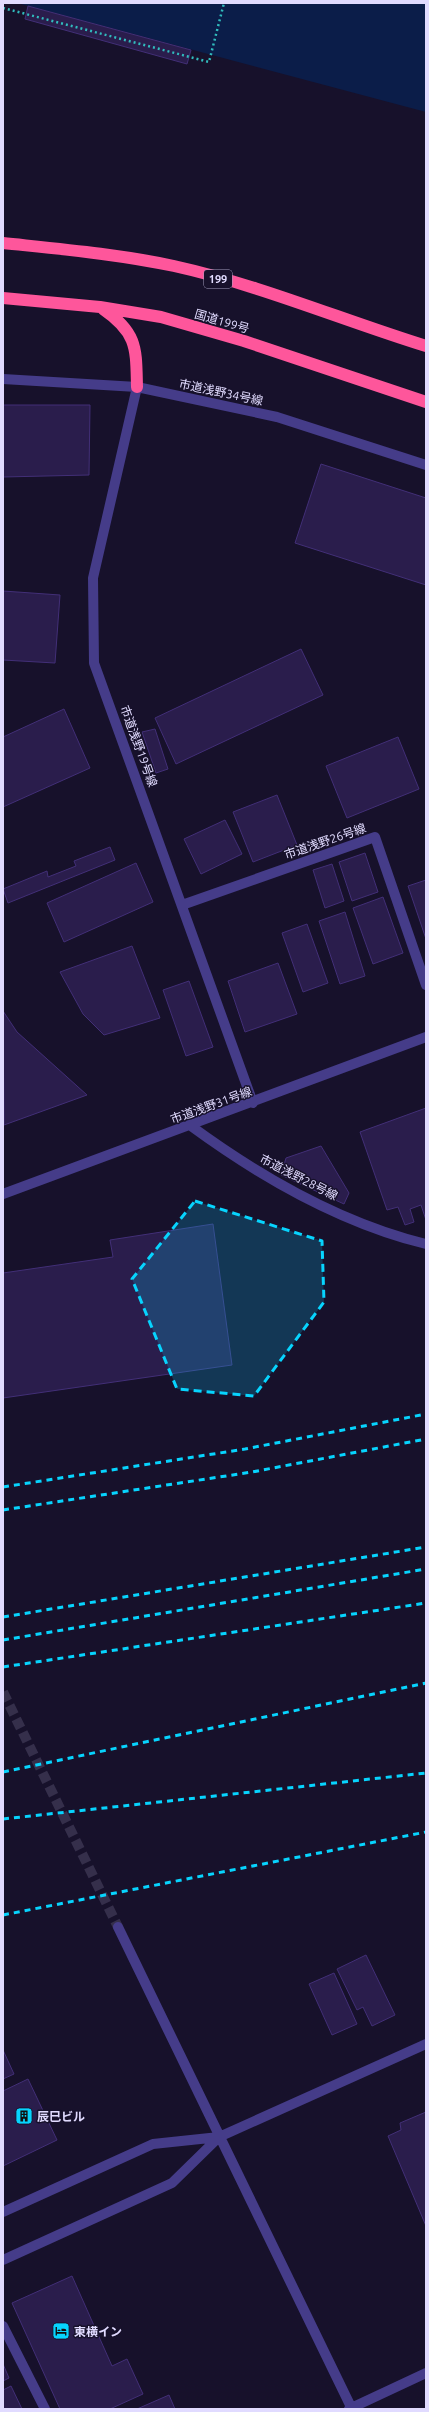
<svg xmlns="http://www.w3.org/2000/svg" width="429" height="2412" font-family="Ubuntu,'Noto Sans JP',sans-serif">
<rect width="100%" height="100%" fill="#17112b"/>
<path fill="#0b1d49" d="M426 3V112L21 4V3Z"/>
<path fill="#2a1d4c" stroke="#422f77" d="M28 6 191 50 187 64 25 19Z
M3 405H90L89 475 3 477Z
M321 464 426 498V585L295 543Z
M3 591 60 595 55 663 3 660Z
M301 649 323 695 176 764 155 718Z
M64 709 90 768 3 807V737Z
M155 729 168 769 156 773 142 732Z
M398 737 419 789 347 818 326 766Z
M277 795 297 845 253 862 233 812Z
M225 820 242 854 201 874 184 839Z
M110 847 115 860 8 903 3 889 47 871 48 877 76 866 74 861Z
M365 853 378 892 352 901 339 862Z
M136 863 153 902 64 942 47 903Z
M332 864 344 901 325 908 313 870Z
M426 880V939L408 886Z
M383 897 403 953 373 964 353 908Z
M345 912 365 976 340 984 319 921Z
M307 924 328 983 303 992 282 933Z
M132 946 160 1018 104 1035 83 1014 60 972Z
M278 963 297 1014 245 1032 228 981Z
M189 981 213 1047 186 1056 163 990Z
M3 1011 17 1032 87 1095 4 1125Z
M426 1108V1220L421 1205 410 1209 414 1222 405 1225 398 1207 387 1210 360 1132Z
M321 1146 349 1193 344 1204 281 1175 286 1158Z
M213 1224 232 1365 3 1398V1273L113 1257 110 1240Z
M366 1955 395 2015 372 2026 363 2007 357 2010 337 1969Z
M334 1973 357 2024 332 2035 309 1984Z
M3 2050 14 2074 3 2079Z
M28 2079 57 2140 3 2166V2091Z
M426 2112V2226L388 2136 401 2130 400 2123Z
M72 2276 112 2366 127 2359 143 2394 110 2409H60L12 2303Z
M3 2364 9 2378 3 2381Z
M11 2386 22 2409H3V2390Z
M169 2395 175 2409H137Z"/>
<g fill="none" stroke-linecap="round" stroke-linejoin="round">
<path stroke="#352f4b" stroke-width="10" stroke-dasharray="10 5" stroke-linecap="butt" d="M3 1692 118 1927"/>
<path stroke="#31bbbd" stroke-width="2.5" stroke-dasharray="2 3" stroke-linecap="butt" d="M3 8 209 62 224 3"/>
<path stroke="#453c89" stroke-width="10" d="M3 379 137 387 277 417 426 465
M137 387 93 578 94 663 253 1103
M182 905 375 837 426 985
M191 1126C262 1178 340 1223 426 1244
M3 1194 426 1037
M118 1927 352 2409
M3 2212 153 2144 219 2137 426 2044
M3 2260 172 2183 219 2137
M3 2326 45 2409
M349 2409 426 2373"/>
<path stroke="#fe569b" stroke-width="12" d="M3 243C60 249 118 254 174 266 260 285 342 320 426 346
M3 298 100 307 161 317 244 341 426 402
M103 309C138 333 136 349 137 387"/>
<path stroke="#07d4fe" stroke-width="3" stroke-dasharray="6 5" stroke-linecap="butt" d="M3 1487 245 1449 426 1414
M3 1510 252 1472 426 1439
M3 1617 426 1547
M3 1640 426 1569
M3 1667 426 1603
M3 1772 426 1683
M3 1819 426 1773
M3 1915 426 1832"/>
</g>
<path fill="#07d4fe" fill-opacity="0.2" stroke="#07d4fe" stroke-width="3" stroke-dasharray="8 5" stroke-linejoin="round" d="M195 1201 322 1241 324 1302 254 1396 177 1389 132 1279Z"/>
<defs>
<g id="building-square" transform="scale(0.9)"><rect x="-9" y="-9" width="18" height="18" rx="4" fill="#07d4fe" stroke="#17112b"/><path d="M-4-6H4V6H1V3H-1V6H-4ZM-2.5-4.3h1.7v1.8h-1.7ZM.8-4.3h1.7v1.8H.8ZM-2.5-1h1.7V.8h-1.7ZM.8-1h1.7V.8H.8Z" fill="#111"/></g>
<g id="hotel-square" transform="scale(0.9)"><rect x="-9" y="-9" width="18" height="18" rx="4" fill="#07d4fe" stroke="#17112b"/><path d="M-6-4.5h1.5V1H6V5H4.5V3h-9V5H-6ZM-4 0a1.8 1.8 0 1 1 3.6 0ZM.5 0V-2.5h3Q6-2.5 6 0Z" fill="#111"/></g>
</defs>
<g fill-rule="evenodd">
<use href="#building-square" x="24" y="2116"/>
<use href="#hotel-square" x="61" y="2331"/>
</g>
<g text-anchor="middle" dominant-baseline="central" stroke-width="3" stroke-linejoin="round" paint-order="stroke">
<rect fill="#17112b" stroke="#a49ebf" stroke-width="1" x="204" y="270" width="28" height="18" rx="3"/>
<g font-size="11" font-weight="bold" fill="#e1dbff">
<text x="218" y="279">199</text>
</g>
<g font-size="12" fill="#e1dbff" stroke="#17112b">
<text transform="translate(222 321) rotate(16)">国道199号</text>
<text transform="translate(221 392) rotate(12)">市道浅野34号線</text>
<text transform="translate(139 746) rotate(70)">市道浅野19号線</text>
<text transform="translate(325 841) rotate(-19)">市道浅野26号線</text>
<text transform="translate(211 1105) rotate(-20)">市道浅野31号線</text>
<text transform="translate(299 1177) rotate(27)">市道浅野28号線</text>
</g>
<g font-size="12" font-weight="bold" fill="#e1dbff" stroke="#17112b" text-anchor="start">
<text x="37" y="2116">辰巳ビル</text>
<text x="74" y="2331">東横イン</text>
</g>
</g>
<rect width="429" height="2412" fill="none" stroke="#e1dbff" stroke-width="8"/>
</svg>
